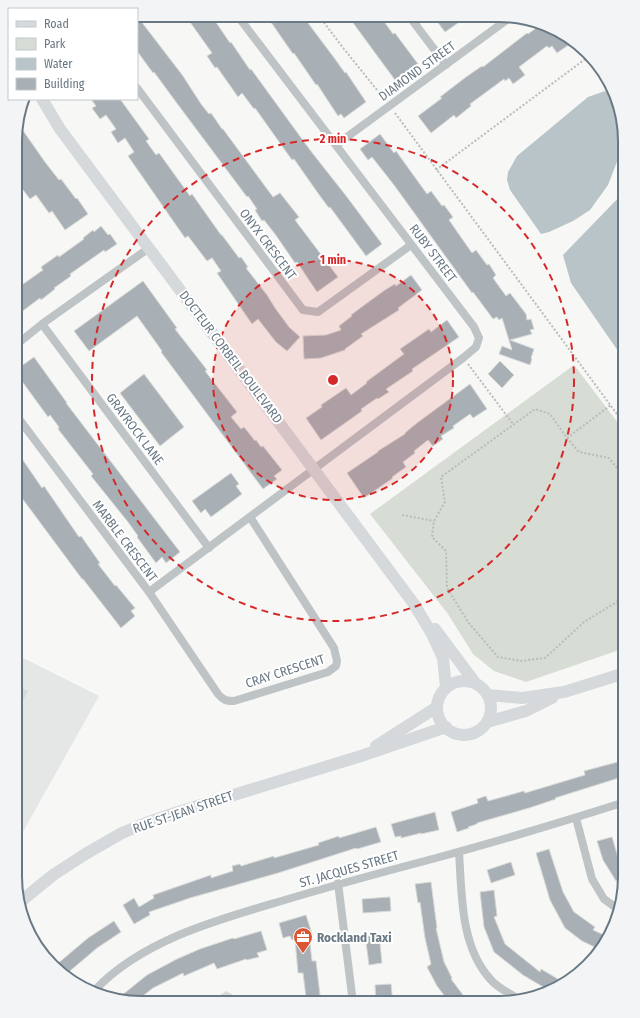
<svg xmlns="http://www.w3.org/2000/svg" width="640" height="1018" font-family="'Fira Sans Condensed',sans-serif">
<rect width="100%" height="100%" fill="#f7f7f5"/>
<path fill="#e5e6e6" d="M15 654 99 696 15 846Z"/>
<path fill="#d7dcd4" d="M574 365 625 432V648L526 682 494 671 473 654 448 614 370 514Z
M15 684 28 691 15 715Z
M226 991 246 1002H211Z"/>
<path fill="#b8c4c8" d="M605 91 616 104 625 141 608 185 590 210 573 221 549 232 541 234 510 190 507 180 508 172 517 156 588 97Z
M625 191V361L571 283 563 255Z"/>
<path fill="#a8b0b5" stroke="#d9d9d7" d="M185 15H211L230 43 231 42 250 70 251 69 310 150 347 197 382 244 366 256 330 207 329 208 320 196 294 159 292 160 255 108 254 109 242 93 238 97 217 67 215 68 207 56 212 53Z
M266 15H302L335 59 345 73 346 72 366 102 344 118 341 114 338 116 317 84 316 85 294 53 293 54Z
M137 16 183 76 201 104 209 114 211 113 222 129H223L273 197 280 193 299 217 295 220 338 277 317 292 297 262 295 263 275 234 264 220 262 221 255 210 257 209 248 196 247 197 176 102 154 72 153 73 137 51Z
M348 16H380L393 34 395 33 418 64 395 80Z
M433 16H468L445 32Z
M539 26 564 36 570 44 557 53 552 46 549 48 547 46 519 67 525 75 513 84 509 78 505 81 504 79 470 104 471 106 456 118 454 115 431 133 418 116 442 98 440 97 466 77 482 66 483 67 527 33 528 34Z
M91 99H120L149 139 146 141 156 155 159 153 190 196 192 194 221 235H222L239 258 241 257 248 267 246 268 267 295 275 308 289 327 300 337 287 351 276 342 258 319 252 324 217 273 221 271 212 258 207 261 188 236 185 238 128 156 134 152 125 138 118 143 111 132 116 129 106 115 100 119 92 108 96 106Z
M17 122 45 162 59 180 61 179 76 199 77 198 88 214 65 230 52 211 49 213 36 195 30 199 17 182 23 178 16 168Z
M380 134 394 153 396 151 427 194 431 191 442 206 444 205 453 217 449 220 472 253 476 250 487 265 489 264 496 275 493 278 506 296 510 293 526 314 527 320 531 319 534 329 530 330 532 334 510 340 534 349 531 358 532 359 530 365 499 354 502 346 512 350 502 318 499 320 497 317 493 319 473 292 472 293 394 185 372 157 368 160 360 149Z
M101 226 108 235 110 234 117 244 105 252 104 250 70 274 71 276 54 288 55 289 41 300 40 298 16 316V289L43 270 41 267 58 255 59 257 84 239 83 238 93 230 94 232Z
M411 275 422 290 398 308 399 310 361 334 363 336 345 349V350L321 358 304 359 303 336 326 335 341 330 339 326 352 316 351 315 363 306 385 290 395 284 396 286Z
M143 281 177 328 175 329 207 370 205 371 237 412 231 417 241 429 244 427 255 441 256 440 261 447 263 446 282 470 274 476 277 479 263 489 161 352 162 351 137 316 89 351 74 331Z
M447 320 459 337 412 369 413 371 386 389 389 392 378 399 377 398 361 409 362 411 321 440 306 418 322 407 321 405 346 388 351 395 367 383 366 382 404 354 400 349 429 329 431 332Z
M34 357 67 403H66L180 552 166 563 162 557 156 563 137 537 138 536 128 522 91 476 93 474 58 429 59 427 50 415 48 417 16 373V370Z
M500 361 514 375 502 388 488 374Z
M144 374 184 427 160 446 120 393Z
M470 384 487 409 473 418 470 414 453 426 454 428 441 436 443 439 433 446 428 440 414 451 415 453 403 462 406 467 392 477 393 478 364 498 347 473 378 452V451L405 434V433L417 423Z
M16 450 42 488 44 486 79 537 81 536 100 563 98 564 115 586 116 585 135 608 131 611 135 616 121 628 83 579H82L16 490Z
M231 473 239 484 236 486 242 494 211 517 205 509 201 513 192 501Z
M625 760V776L555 798 556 799 529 808 477 823V824L468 827 469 828 457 832 451 812 478 803 477 799 486 796 488 801 524 791 525 793 585 775 584 771Z
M435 812 439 830 421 834V833L401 838V836L395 837 391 824Z
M376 827 381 842 357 849 356 848 278 873 190 898 149 912 150 915 134 924 123 905 134 898 139 907 154 898 153 895 211 875V878L233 871 232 866 240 864 241 866 274 856V858L319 845 318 843 339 836V838Z
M612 837 619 861 625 870V876L616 881 603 860 597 841Z
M549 849 563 892 574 912 595 927 593 930 608 937 601 950 582 941 565 928 550 900 536 853Z
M511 862 515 875 491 883 487 870Z
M431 882 437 928H436L444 962 452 978 451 979 469 1003H450L437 986 427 967 431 964 425 938 420 902 418 903 415 884Z
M494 890 497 916 494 917 505 944 540 972 541 969 558 979 550 991 523 975 494 952 484 927 480 892Z
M390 897 391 911 363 913 362 899Z
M306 915 312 934 309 935 312 961H316L320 995 306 997 303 973H298L295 939 292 940 290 936 283 938 279 923Z
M114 921 121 932 97 948 64 976 56 965 88 938Z
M261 931 267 950 257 953 259 957 247 960 246 959 217 969 214 963 184 976 183 973 153 988 135 1002H125L121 996 147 975 177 959 200 949 233 938 234 939Z
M379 934 382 963 369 965 365 935Z
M391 984 393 1003H376L375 985Z"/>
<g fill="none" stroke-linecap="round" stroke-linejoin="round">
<path stroke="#b9bcbe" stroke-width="2" stroke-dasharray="2 2" stroke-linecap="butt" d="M319 16 344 49 385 100
M395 113 625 425
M436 170 588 57
M468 364 513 424
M567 438 611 405
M402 515 434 521
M625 597 584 622 545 658 521 661 498 657 468 622 447 588 446 551 432 537 434 521 445 502 441 477 535 409 550 414 567 438 579 452 609 458 625 478"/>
<path stroke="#bec3c6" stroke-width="8" d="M409 16 446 65
M137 88 303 310 318 312 411 245
M336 145 512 16
M42 324 209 548
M16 345 42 324 149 248
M16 415 149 592 218 694C223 700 226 701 234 701L328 672 336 666 337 661 334 648 250 517
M149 592 463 358 476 347 479 338 474 327 237 15
M576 818 592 879 604 899 619 910
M459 852C462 895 460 946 491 980 498 988 510 994 519 999
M338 883 353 1003
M95 990C141 941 216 920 278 902 331 886 383 872 436 858 499 841 562 822 625 802"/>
<path stroke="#d5d9dc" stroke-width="12" d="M42 99 60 129 414 604 432 634 443 658 446 688
M435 629 476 684
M437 708a27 27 0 1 1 54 0a27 27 0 1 1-54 0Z
M488 695 522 698 564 692 625 673
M487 722 526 711 552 698
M376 746 437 707
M20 902 53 875 87 853 122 833 146 823 178 812 361 756 446 727"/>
</g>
<circle cx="333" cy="380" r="120" fill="#d62828" fill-opacity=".12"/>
<g fill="none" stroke="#d62828" stroke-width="2" stroke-dasharray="7 5">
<circle cx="333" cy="380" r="120"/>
<circle cx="333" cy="380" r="241"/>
</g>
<defs>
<g id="office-pin" transform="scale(1)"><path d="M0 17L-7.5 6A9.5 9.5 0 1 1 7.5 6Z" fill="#da5532" stroke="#fff"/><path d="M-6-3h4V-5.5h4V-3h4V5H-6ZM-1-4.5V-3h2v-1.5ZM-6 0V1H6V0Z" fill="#fff"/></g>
</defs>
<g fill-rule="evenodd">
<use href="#office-pin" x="303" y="937"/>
</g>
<g text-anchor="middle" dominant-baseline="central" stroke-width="4" stroke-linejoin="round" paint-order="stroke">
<g font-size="13" fill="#687884" stroke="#fff">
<text transform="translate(417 71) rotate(-36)">DIAMOND STREET</text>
<text transform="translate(268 244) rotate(53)">ONYX CRESCENT</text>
<text transform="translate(433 253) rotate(53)">RUBY STREET</text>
<text transform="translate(231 357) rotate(53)">DOCTEUR CORBEIL BOULEVARD</text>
<text transform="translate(135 429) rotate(53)">GRAYROCK LANE</text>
<text transform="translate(125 541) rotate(53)">MARBLE CRESCENT</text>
<text transform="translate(285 671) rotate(-18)">CRAY CRESCENT</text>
<text transform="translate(183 812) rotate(-19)">RUE ST-JEAN STREET</text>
<text transform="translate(349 869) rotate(-16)">ST. JACQUES STREET</text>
</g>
<g font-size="13" font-weight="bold" fill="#687884" stroke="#fff" text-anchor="start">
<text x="317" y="937">Rockland Taxi</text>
</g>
</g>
<path d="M0 0H640V1018H0ZM141 22H499A119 119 0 0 1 618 141V877A119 119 0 0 1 499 996H141A119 119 0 0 1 22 877V141A119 119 0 0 1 141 22Z" fill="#f3f4f5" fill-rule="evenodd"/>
<path fill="none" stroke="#687884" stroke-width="2" d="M141 22H499A119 119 0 0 1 618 141V877A119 119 0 0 1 499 996H141A119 119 0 0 1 22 877V141A119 119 0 0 1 141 22Z"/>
<circle cx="333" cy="380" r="6" fill="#d62828" stroke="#fff" stroke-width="2"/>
<g font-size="12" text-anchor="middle" font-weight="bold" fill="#d62828" stroke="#fff" stroke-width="4" stroke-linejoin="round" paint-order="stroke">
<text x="333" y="143">2 min</text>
<text x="333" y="264">1 min</text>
</g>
<rect x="8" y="8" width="130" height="92" fill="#ffffff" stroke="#c3c9ce"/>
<rect x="16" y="21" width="20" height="6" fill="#d5d9dc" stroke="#c3c9ce"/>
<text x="44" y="28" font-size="12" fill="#687884">Road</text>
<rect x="16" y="38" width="20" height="12" fill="#d7dcd4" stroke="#c3c9ce"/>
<text x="44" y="48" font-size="12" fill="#687884">Park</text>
<rect x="16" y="58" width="20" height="12" fill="#b8c4c8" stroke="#c3c9ce"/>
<text x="44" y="68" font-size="12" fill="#687884">Water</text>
<rect x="16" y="78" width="20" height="12" fill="#a8b0b5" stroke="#c3c9ce"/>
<text x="44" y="88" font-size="12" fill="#687884">Building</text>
</svg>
